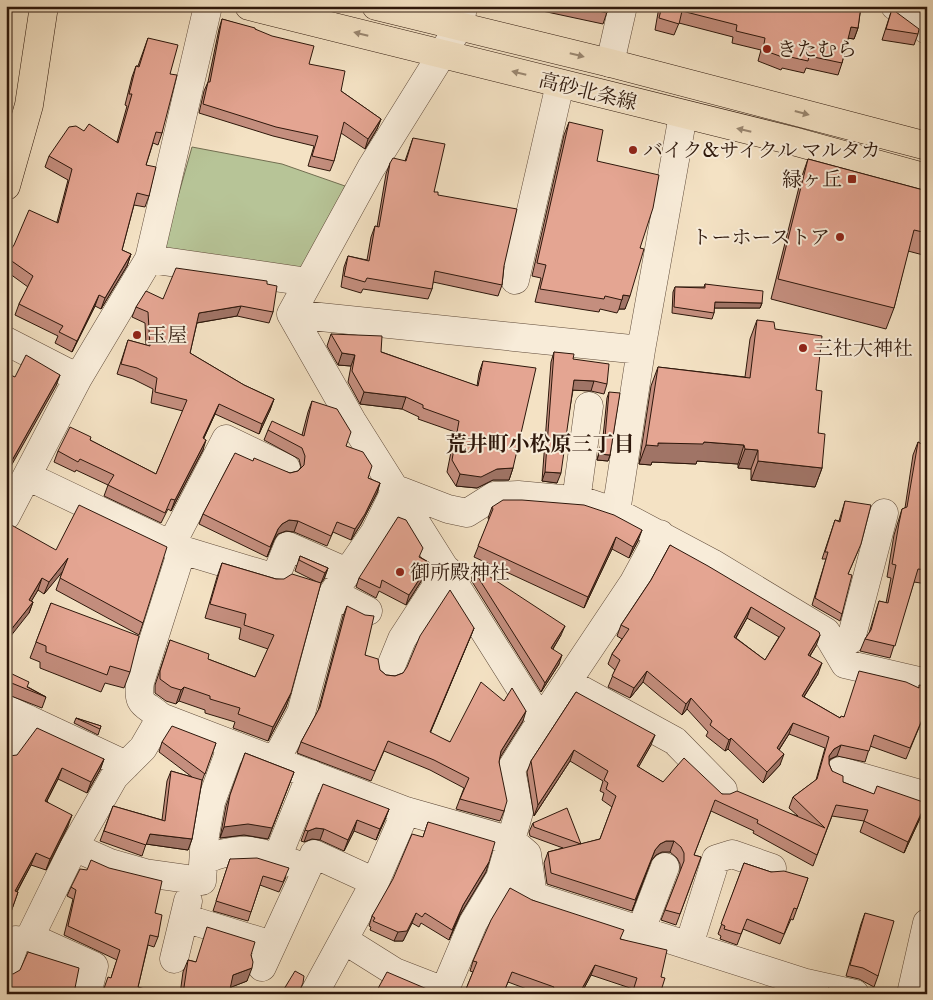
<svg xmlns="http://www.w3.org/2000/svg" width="933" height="1000" font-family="'IM FELL Great Primer','Noto Serif JP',serif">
<rect width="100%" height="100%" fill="#f4e2c4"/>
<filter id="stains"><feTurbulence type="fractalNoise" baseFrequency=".004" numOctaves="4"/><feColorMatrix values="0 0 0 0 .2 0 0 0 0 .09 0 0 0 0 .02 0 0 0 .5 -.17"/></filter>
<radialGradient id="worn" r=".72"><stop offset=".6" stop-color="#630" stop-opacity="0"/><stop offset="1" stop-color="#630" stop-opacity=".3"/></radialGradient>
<path fill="#b7c497" stroke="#726e51" d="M192 147 282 164 345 186 308 268 295 270 167 254 164 246Z"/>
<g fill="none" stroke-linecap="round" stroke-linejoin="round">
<g stroke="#5f4a39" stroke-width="29">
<path id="minor" d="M463 6 460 25 371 168 291 314 352 421 541 721 511 769 519 812 500 878 533 896
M895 6 927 30
M610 63 623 6
M149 259 308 282
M515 280 560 84
M291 314 641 350
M6 341 78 378
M27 476 182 550 275 578 288 546 347 572
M396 489 448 509 467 513 494 496 518 495 583 501 616 512 712 563 826 632 845 664 927 683
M576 501 589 406
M616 512 641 350 683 115
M6 516 78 378 149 259 208 6
M171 545 226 439 286 468
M333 593 368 611
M836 649 851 639 884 513
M389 671 402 639 447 570
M567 682 675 741 723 790
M6 709 126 765
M161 717C145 703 137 707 140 682L182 550
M541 721 634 582 660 534
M6 752 28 719
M275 761 301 713 333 593 375 532 396 489
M840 771 927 796
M74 847 110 863 145 873 202 881 205 835 211 802 232 745
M277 858 311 774
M205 860C245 841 268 855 307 868
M184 918 272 945
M641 930 665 867
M344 940 395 972 444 991
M689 945 716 859 732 854 772 868
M174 959 188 901
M262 967 314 854 375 882
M6 968 16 940
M87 994 94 966 30 937 74 847 114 777 143 748 161 717 406 811 512 841 527 854 533 896 806 983 855 994
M314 994 375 882 406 811
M443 994 473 923 500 878
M911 994 927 923"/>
</g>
<g stroke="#2d170b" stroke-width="29">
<path id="major" d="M249 6 793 141 927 178
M376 6 610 63 927 146
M6 186 29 105 44 6"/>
</g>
<use href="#minor" stroke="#f8ecd9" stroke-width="28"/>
<use href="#major" stroke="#f4e2c4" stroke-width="28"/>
</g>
<path fill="#c48e7e" stroke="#2d170b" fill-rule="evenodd" d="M519 6H609L603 24Z
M658 6H861L858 28 854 39 848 38 842 63 838 75 806 68 804 73 782 68 781 70 758 61 761 50 732 43 733 37 679 23 674 35 655 30 659 7Z
M892 9 918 34 914 45 882 40Z
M222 19 255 29 309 64 341 91 381 119 377 129 365 149 341 133 334 161 330 171 308 166 314 146 273 136 199 113 204 91 208 82 219 29Z
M148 38 170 74 162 133 158 145 153 143 146 165 149 196 145 207 134 205 122 250 131 254 127 266 101 309 95 306 72 352 55 343 58 336 15 315 19 304 28 287 6 271V256L57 222 68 180 45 167 49 156 84 131 117 142 127 106 125 105 132 77 136 66H138Z
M569 122 597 161 640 248 625 309H619L617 313 600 309 599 312 535 302 541 278 532 276 564 135Z
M413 138 434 192 438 195 504 266 502 285 498 296 433 282 432 289 428 299 363 289 361 293 341 287 344 267 348 256 367 260 371 237 375 226 377 227 386 174 390 163 405 161Z
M808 159 927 191V256L908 251 894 308 886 329 771 299 801 179Z
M267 284 273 312 269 323 237 316 197 323 190 353 244 385 274 399 270 410 259 434 215 414 204 438 203 450 171 511 168 509 161 523 104 496 108 485 76 470 75 472 54 462 58 451 90 440 156 474 183 411 151 403 153 389 133 379 117 374 128 340 146 345 145 323 132 317 136 307 163 299Z
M705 284 762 303 760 308H714V313L712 319 672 313 673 292 675 287H704Z
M757 320 775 329 816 390 818 433 822 468 815 487 751 480V469L738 468V464L697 461 696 464 652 462 651 465 639 464 651 386 658 367 745 377 750 339Z
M331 334 477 386 479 373 483 361 513 468 509 480H493L477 488 456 486 447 472 455 432 418 419 419 417 402 409 360 404 348 382 351 366 338 365 327 346Z
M554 352 573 359 607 384 604 394 591 391 573 390 557 483 542 481 551 362Z
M609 392 610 455 608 461 597 460 601 443 603 437 607 398Z
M312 401 346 446 368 478 380 483 377 493 361 524 351 540 333 532 327 546 294 532 286 531 278 534 274 540 267 557 199 524 203 514 253 461 290 473 298 471 301 467 299 459 264 440 268 430 302 435 308 412Z
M918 442 927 447V584L914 582 890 658 860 651 865 639 869 633 879 601 886 603 891 578 887 577 894 535 902 509 905 508 913 455Z
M845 501 858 551 848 574 842 614 840 621 812 605 826 559H822L835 520 839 521Z
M492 507 638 541 629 558 612 549 584 608 474 557 489 520 488 518Z
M6 522 143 623 139 635 56 590 63 570 44 594 38 590 31 601 33 602 29 613Z
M670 545 816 646 810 656 818 674 804 697 840 718 918 688 927 686V718H923L906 759 870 746 865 762 837 756 829 760V764L832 771 843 782 922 814 904 853 860 832 864 821 832 816 813 866 753 833 754 831 711 811 694 855 701 857 676 925 661 920 680 872V864L677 858 670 852H662L656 855 651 861 632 911 547 884 544 863 548 852 563 848 530 836 529 832 533 823 581 844 600 839 612 807 602 800 604 793 600 791 603 781 570 761 534 816 527 772 531 761 576 692 651 745 638 767 663 782 722 794 798 816 789 808 793 797 816 780 825 748 789 734 779 750 780 765 763 783 728 749 725 751 706 736 708 732 687 709 682 715 643 682 630 698 608 687 615 670 608 664 612 654 622 639 617 636 621 625 651 580ZM747 618 779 637 765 660 736 638Z
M300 556 328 568 324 579 321 583 286 707 268 741 233 728 235 722 205 713V710L179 701 176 704 166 701 155 693V685L170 640 208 659 255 677 268 649 239 639 241 628 205 618 217 577 222 563 276 579 319 583 295 571Z
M420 557 430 563 427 572 406 605 379 591 376 598 356 587 359 578Z
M475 567 561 635 553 649 559 664 541 692 471 580Z
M51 603 130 672 124 688 105 683 101 692 40 668V662L30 658Z
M347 606 365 655 380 670 386 675 395 676 403 673 474 628 430 733 450 742 523 721 500 757 499 762 504 811 500 821 456 809 464 788 430 770 384 751 371 781 297 753 301 742 318 711 343 616Z
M927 645V667L922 666Z
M6 677 28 687 46 697 42 708 6 694Z
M76 718 101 726 98 735 74 723Z
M162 742 216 743 202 781 192 839 188 850 146 844 142 856 100 841 113 806 162 820 167 781 171 771 192 777 159 752Z
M245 753 294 772 268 839 244 835 220 838 226 806Z
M6 756H9L104 759 100 770 87 793 58 779 47 801 68 826 46 870 31 865 17 892H18L7 923H6Z
M389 809 376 840 354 831 344 851 320 840 312 839 304 842 301 841 305 830Z
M428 822 486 872 460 915 449 940 421 923 419 927 412 923 403 941H394L370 930 371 927 369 926 372 916 423 837Z
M230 859 286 877 279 892 260 885 248 921 213 911Z
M744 863 771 872 808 878 793 920 791 919 780 944 743 929 737 945 720 939 721 936 718 934Z
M71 887 155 913 158 937 154 947 148 945 138 987 111 978 117 960 64 935 73 899 67 896Z
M532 900 621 939 661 977 660 994H631L633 989 591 975 581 994H540L508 982 503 994H464L473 972 470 971 473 961Z
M865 913 878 976 874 987 859 979 846 976 861 924Z
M251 955 247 981 231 987 229 994H180L183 972 188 960 196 962Z"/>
<path fill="#a07466" stroke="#2d170b" d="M851 27 858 28 854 39 847 38Z
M381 119 377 129 365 149 368 139Z
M131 254 127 266 101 309 105 298Z
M99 295 95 306 72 352 77 341Z
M623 295 630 296 625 309H619Z
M715 302 762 303 760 308H713Z
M241 306 237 316 196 323 199 313Z
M342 353 355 355 351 366 338 365Z
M60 375 56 386 6 475V471Z
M574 380 594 381 591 391 571 390Z
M364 392 406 397 402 409 360 404Z
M274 399 270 410 259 434 262 424Z
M219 404 215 414 199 448 203 438Z
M206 440 203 450 171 511 175 500Z
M704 442 744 445 738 464 697 461 696 464 652 462 651 465 639 464 646 445 658 443Z
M745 449 758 450 751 469 738 468Z
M599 454 610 455 608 461 597 460Z
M758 461 822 468 815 487 751 480Z
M513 468 509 480H493L477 488 456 486 460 474 497 469Z
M545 472 561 473 557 483 542 481Z
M380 483 377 493 361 524 351 540 355 529Z
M289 520 298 521 294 532 286 531 278 534 274 540 267 557 278 529 282 524Z
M642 530 638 541 629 558 633 547Z
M616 537 612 549 584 608 588 597Z
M68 558 64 570 44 594 49 582Z
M430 563 427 572 406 605 409 595Z
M328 568 324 579 321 583 325 573Z
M42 578 38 590 25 612 29 600Z
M33 602 29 613 6 642V636Z
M751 607 747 618 730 648 734 637Z
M565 626 561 635 548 657 551 648Z
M474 628 470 638 426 743 430 732Z
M820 635 816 646 804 665 808 655Z
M562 655 559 664 541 692 545 683Z
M822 663 818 674 798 706 802 696Z
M647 671 643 682 630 698 634 688Z
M9 682 6 690V683Z
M184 687 179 701 176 704 181 690Z
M291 693 286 707 268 741 273 727Z
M691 698 687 709 682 715 686 704Z
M526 711 523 721 498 761 501 751Z
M793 723 789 734 773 759 777 748Z
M655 735 651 745 633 777 637 766Z
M731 738 728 749 725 751 729 740Z
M841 745 837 756 830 759 825 767 829 756 834 749Z
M574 750 570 761 534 816 538 805Z
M784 754 780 765 763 783 767 772Z
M104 759 100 770 87 793 91 782Z
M62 768 58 779 41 812 45 801Z
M294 772 268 839 244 835 220 838 224 827Z
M926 803 922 814 904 853 908 842Z
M389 809 385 820 376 840 380 829Z
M72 815 68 826 46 870 50 859Z
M357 820 354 831 344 851 348 840Z
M316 828 324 829 320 840 312 839 304 842 308 831Z
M150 834 192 839 188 850 146 844Z
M666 841H674L670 852H662L656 855 651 861 632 911 655 850 660 844Z
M36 853 31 865 11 902 15 891Z
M489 862 486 872 460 915 449 940 463 905Z
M416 913 412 923 403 941H394L398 932Z
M595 965 591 975 581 994H579Z
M252 968 247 981 229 988 233 975Z"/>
<path fill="#e4a592" stroke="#2d170b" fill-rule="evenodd" d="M577 6H609L607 13Z
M662 6H861L858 28 851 27 842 63 809 56 808 61 786 56 785 58 763 50 765 38 736 31 737 25 682 11 679 24 659 18Z
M892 9 919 29 918 34 886 29Z
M222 19 255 28V29L272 36 314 46 309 64 345 71 341 91 381 119 368 139 344 122 334 161 312 156 318 136 276 127 203 104 208 82H210Z
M148 38 178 45 170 74 177 75 162 133 156 132 146 165 156 167 149 196 137 193 122 250 131 254 105 298 99 295 77 341 59 332 63 326 19 304 33 276 6 257V256L14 245 29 210 58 223 72 169 49 156 69 127 76 126 84 131 89 124 118 143 132 94H129L136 66 139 67Z
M569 122 603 130 597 161 659 175 653 208 640 248 644 249 630 296 623 295 622 300 605 296 604 299 540 289 546 265 537 263Z
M413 138 445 144 434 192H438V195L517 209 504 266 502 285 435 271 432 289 367 278 365 282 344 276 348 256 369 261 375 226 379 227 390 163 393 158 406 161Z
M808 159 927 191V233L914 230 894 308 778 279Z
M176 268 267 281V284L277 286 273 312 241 306 199 313 190 353 244 385 274 399 262 424 219 404 203 438 206 440 175 500 171 499 165 513 108 485 114 475 80 459 78 462 58 451 70 427 91 437 90 440 156 474 187 400 155 392 157 378 137 368 121 364 128 340 150 346 148 312 136 307 146 291 163 299Z
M705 284 763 291 762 303 715 302 714 313 674 307 675 287 705 288Z
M757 320 774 322 775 329 822 336 816 390 822 391 818 433 825 434 822 468 758 461V450L745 449 744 445 704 442 703 444 658 443V446L646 445 658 367 750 378Z
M331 334 382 336 381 352 478 386 483 361 536 368 513 468 497 469 481 477 460 474 452 460 459 421 423 408V405L406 397 364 392 352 371 355 355 342 353Z
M554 352 574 354 573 359 609 364 607 384 594 381 574 380 561 473 545 472Z
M26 355 60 375 6 471V373L15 377Z
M609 392 620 393 610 455 599 454 603 437H605Z
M312 401 337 409 351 432 346 446 363 452 372 466 368 478 380 483 365 514 355 529 337 522 331 536 298 521 289 520 282 524 278 529 270 547 203 514 235 453 253 461 254 458 290 473 298 471 304 465 305 456 302 448 268 430 272 421 304 436Z
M918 442 927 447V570L918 569 895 646 865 639 871 630 879 601 888 603 896 565 892 564 899 523 902 509 907 507Z
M503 500H522L584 505 614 515 642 530 633 547 616 537 588 597 478 546 493 509 492 507Z
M845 501 871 505 861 544 848 574 852 575 842 614 815 598 828 552H825L835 520 840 522Z
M79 505 167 547 143 623 60 578 68 558 49 582 42 578 29 600 33 602 6 636V522L56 550Z
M398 517 406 520 423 548 419 557 430 563 409 595 382 580 380 588 359 578Z
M670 545 708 566 819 632 820 635 808 655 822 663 802 696 840 718 841 716 844 717 859 671 906 682 919 688V685L927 686V708L910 748 874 735 869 751 841 745 834 749 829 756V764L832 771 843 776V782L874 794 877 786 926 803 908 842 864 821 868 810 836 805 817 855 757 823 758 820 715 800 694 855 701 857 680 914 665 910 684 861V853L681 847 674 841H666L660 844 655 850 635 900 551 873 548 852 600 839 616 796 606 789 608 783 604 780 608 771 574 750 538 805 531 761 576 692 655 735 637 766 663 782 684 758 722 794H730L737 791 825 828 793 797 817 779 829 737 793 723 777 748 784 754 767 772 731 738 729 740 710 725 712 721 691 698 686 704 647 671 634 688 612 676 620 660 612 654 629 629 621 625 651 580ZM751 607 785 628 765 660 734 637Z
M300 556 328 568 325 573 299 560Z
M222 563 276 579H284L292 574 321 583 291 693 273 727 238 714 240 708 210 699V696L184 687 181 690 171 687 160 679V671L170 640 209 654 208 659 255 677 274 635 244 625 246 614 210 604Z
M475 567 565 626 551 648 562 655 545 683 474 571Z
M450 590 474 628 430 732 450 742 481 682 504 701 512 688 526 711 501 751 499 762 507 801 504 811 460 799 469 778 434 760 388 741 375 771 301 742 320 707 347 606 365 615 374 616 365 655 378 659 380 670 386 675 395 676 403 673 407 667 420 636Z
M51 603 139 636 130 672 110 666 107 675 46 652V646L36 642Z
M10 673 29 682 27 687 46 697 9 682 6 683V677Z
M6 713 9 715 6 719Z
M76 718 101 726 100 729Z
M172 726 216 743 205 774 162 742Z
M37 728 104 759 91 782 62 768 45 801 72 815 50 859 36 853 15 891 18 892 11 912 6 910V756H9L17 755Z
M245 753 294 772 272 828 248 824 224 827 230 795Z
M171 771 202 780 192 839 150 834 146 845 104 831 113 806 165 821Z
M323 784 389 809 380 829 357 820 348 840 324 829 316 828 308 831 305 830Z
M567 808 581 844 534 827 533 823Z
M428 822 495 842 489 862 463 905 452 930 425 913 422 917 416 913 407 931 398 932 373 921 375 918 372 916 393 879 412 834 423 837Z
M257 858 289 868 283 882 263 876 251 912 216 901 230 859Z
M91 860 109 868 162 881 155 913 162 915 158 937 150 935 138 987 148 990V994H102L108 977 111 978 120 950 68 926 76 890 71 887 80 869 87 870Z
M744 863 771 872 784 871 808 878 797 909 794 908 784 934 747 919 741 934 724 929 725 926 721 924Z
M510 888 532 900 624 930 620 939 667 950 661 977 665 978 660 994H632L637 978 595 965 579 994H551L554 987 512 972 503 994H464L477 962 473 961 491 920Z
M865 913 894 921 878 976 863 968 850 965Z
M207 927 255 942 251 955 253 962 252 968 233 975 229 994H183L188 960 196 962Z
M28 952 79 968 75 988 79 994H6V973L13 974 20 970Z
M295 971 304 976 303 983 298 994H281Z
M387 972 434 992 432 994H375Z
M828 988 839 991V994H827Z"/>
<defs><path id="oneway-solid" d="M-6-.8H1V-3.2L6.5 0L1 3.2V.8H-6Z" transform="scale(1.25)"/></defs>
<g fill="#9a8771">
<use href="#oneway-solid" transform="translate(361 34) rotate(-166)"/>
<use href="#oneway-solid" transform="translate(577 55) rotate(14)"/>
<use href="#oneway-solid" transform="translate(519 73) rotate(-166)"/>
<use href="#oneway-solid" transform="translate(802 113) rotate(15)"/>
<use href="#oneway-solid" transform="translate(744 130) rotate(-167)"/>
</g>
<g fill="#8f2418" stroke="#f8ecd9" stroke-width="2">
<circle cx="767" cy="49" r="5"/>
<circle cx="633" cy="150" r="5"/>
<rect x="847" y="174" width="10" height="10" rx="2.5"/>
<circle cx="840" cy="237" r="5"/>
<circle cx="137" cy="335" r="5"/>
<circle cx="803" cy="348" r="5"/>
<circle cx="400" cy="572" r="5"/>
</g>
<g text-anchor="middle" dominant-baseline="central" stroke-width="4" stroke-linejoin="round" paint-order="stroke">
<g font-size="20" fill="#2d170b" stroke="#f8ecd9" text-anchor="start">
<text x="777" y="49">きたむら</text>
<text x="643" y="150">バイク&amp;サイクル マルタカ</text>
<text x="842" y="179" text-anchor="end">緑ヶ丘</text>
<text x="830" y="237" text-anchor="end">トーホーストア</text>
<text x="147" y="335">玉屋</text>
<text x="813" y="348">三社大神社</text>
<text x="410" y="572">御所殿神社</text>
</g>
<g font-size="20" fill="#2d170b" stroke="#f8ecd9">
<text transform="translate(588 91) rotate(14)">高砂北条線</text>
</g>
<g font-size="21" font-weight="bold" fill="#2d170b" stroke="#f8ecd9">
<text x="540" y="444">荒井町小松原三丁目</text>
</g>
</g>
<rect width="933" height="1000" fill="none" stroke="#f4e2c4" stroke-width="25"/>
<rect x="8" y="8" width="918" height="985" fill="none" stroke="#2d170b" stroke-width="2.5"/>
<rect x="12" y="12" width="908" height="975" fill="none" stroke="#2d170b"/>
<rect width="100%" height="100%" filter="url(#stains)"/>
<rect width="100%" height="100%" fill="url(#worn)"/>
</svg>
